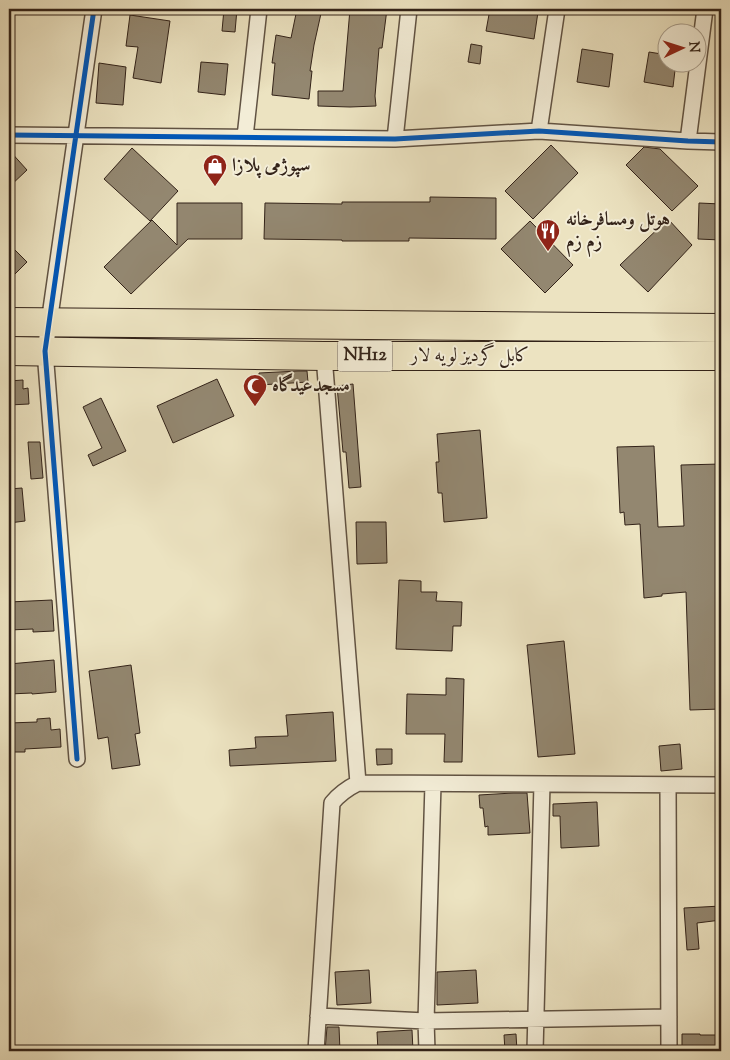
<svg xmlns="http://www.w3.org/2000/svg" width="730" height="1060" font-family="'Sorts Mill Goudy',Amiri,serif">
<rect width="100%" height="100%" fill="#ece3c1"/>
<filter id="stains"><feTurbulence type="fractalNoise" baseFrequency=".004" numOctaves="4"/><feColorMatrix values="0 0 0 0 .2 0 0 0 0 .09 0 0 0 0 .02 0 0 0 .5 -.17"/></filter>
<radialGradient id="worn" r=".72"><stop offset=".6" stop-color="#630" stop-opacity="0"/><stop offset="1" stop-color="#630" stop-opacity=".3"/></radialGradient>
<path fill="#938770" stroke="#332319" d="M224 9H237L235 32 222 31Z
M297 9H322L314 45 310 71H312L309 99 272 95 275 63H272L276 35 291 38Z
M350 9H387L382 48H379L375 96 376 106 350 107 318 106V91H343Z
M490 9H520L538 12 534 39 486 31Z
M130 15 170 21 161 83 133 78 138 47 126 46Z
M471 44 482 46 480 64 468 62Z
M582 49 613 54 609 87 577 82Z
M649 52 668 55V62H676L673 87 644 82Z
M201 62 228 64 225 95 198 92Z
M99 63 126 67 123 105 96 103Z
M551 145 578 173 533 219 505 191Z
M644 147 660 149 698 186 672 211 626 165Z
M132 148 178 191 150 221 104 179Z
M9 150 27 170 9 187Z
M430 197 496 198V239L409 238V241H342V240L264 239 265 203 342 204V202H430Z
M177 203H242V239H188L131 294 104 267 152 220 177 245Z
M699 203 721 204V240L698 239Z
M668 219 692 245 648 292 620 265Z
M530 221 573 265 545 293 501 249Z
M9 244 27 262 9 280Z
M298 371H307L308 382 259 385V373Z
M217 379 234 416 173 443 157 406Z
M23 380V389L28 388 29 404 9 405V381Z
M353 384 361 487 349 488 346 452H343L337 386Z
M101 398 126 451 93 466 88 455 102 448 83 407Z
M480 430 487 518 444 522 442 493H438L436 462H439L437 434Z
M28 442H40L43 478 31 479Z
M654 446 658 527 684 526 681 465 721 464V709L690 710 686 592 662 594V596L644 598 640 524 625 525 624 512 620 513 617 447Z
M22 488 25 521 9 523V489Z
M356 522H386L387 563 357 564Z
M399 580 421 581V592H437L436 601 462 602 461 626H453L452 651 396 649Z
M52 600 54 631 33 632V629L9 630V602Z
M564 641 575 754 538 757 527 645Z
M54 660 56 692 32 694V693L9 694V664Z
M131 665 140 733 135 734 140 765 112 769 108 737 98 739 89 671Z
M446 678 464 679 462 762H444L445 734H406L407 694 446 695Z
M333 712 336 761 230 766 229 750 256 748 255 737 288 736 286 715Z
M50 718 51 730 60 729 61 747 25 749V752H9V723L37 722V719Z
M680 744 682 769 661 771 659 746Z
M376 749H392V764L377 765Z
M513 793H527L530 833 488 835V826L485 827 483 808H480L479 795Z
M597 802 599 846 561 848 560 816H553V804Z
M721 906V920L697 923 699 949 687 950 684 908Z
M369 970 371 1003 337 1005 335 972Z
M476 970 478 1003 437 1005V972Z
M327 1027H339L340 1051H325Z
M412 1030 413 1051H378L377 1032Z
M516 1034 517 1051H505L504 1035Z
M682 1034H700V1035H721V1051H682Z"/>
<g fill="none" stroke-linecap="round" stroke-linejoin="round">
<g stroke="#615343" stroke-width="18">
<path id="street" d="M539 131 557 9
M9 135 395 139 539 131 688 141 721 142
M245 137 259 9
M395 139 409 9
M688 141 705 9
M324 356 358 783
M77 759 45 351 94 9
M668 785 669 1051
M318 1016 426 1021 669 1017
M316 1051 332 803C340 793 348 788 358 783L721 785
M427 1051 426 1021 433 784
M535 1051 542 784"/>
</g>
<g stroke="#332319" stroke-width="30">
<path id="highway" d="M9 322 721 328
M9 351 324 356H721"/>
</g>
<use href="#street" stroke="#f3edd7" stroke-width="15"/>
<use href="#highway" stroke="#ece3c1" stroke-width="28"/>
<g stroke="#f3edd7" stroke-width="8">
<path id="cycleway" d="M9 135 395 139 539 131 688 141 721 142
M77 759 45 351 94 9"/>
</g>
<use href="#cycleway" stroke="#0057b8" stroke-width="5"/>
</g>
<defs>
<g id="shop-pin" transform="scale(1.25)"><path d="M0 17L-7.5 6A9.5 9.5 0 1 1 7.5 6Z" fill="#8f2418" stroke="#f3edd7"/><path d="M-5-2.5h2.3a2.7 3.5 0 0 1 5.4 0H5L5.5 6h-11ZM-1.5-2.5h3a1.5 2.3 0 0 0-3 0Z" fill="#fff"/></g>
<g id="restaurant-pin" transform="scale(1.25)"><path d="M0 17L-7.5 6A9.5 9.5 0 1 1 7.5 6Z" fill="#8f2418" stroke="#f3edd7"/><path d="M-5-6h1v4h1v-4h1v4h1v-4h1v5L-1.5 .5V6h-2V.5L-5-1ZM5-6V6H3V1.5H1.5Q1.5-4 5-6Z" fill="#fff"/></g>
<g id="mosque-pin" transform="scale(1.25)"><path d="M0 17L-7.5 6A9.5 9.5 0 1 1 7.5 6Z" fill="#8f2418" stroke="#f3edd7"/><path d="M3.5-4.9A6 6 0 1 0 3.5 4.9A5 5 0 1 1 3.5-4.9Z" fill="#fff"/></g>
</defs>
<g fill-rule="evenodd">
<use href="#shop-pin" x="215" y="166"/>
<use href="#restaurant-pin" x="548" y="231"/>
<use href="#mosque-pin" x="255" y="386"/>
</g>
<g text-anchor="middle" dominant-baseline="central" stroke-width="4" stroke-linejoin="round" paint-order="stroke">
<rect fill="#f3edd7" stroke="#6d6052" stroke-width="1" x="337.5" y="340.5" width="55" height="31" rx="4"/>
<g font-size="18" font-weight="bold" fill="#332319">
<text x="365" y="356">NH12</text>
</g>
<g font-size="19" font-weight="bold" fill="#332319" stroke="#f3edd7" text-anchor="start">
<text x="232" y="166">سپوژمی پلازا</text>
<text x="566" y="220">هوتل ومسافرخانه<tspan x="566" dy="22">زم زم</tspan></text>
<text x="272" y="386">مسجدعیدگاه</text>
</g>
<g font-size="19" fill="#332319" stroke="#f3edd7">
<text x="470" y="356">کابل گردیز لویه لار</text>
</g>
</g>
<rect width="730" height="1060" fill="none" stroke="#ece3c1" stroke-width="30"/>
<rect x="10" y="10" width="710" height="1040" fill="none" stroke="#332319" stroke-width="2.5"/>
<rect x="15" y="15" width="700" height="1030" fill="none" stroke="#332319"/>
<g transform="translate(682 48) rotate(86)"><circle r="24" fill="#f3edd7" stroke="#a69c8b"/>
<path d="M0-4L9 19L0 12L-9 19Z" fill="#8f2418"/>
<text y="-8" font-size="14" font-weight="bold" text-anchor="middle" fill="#332319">N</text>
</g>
<rect width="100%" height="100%" filter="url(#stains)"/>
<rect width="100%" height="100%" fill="url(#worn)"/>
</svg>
